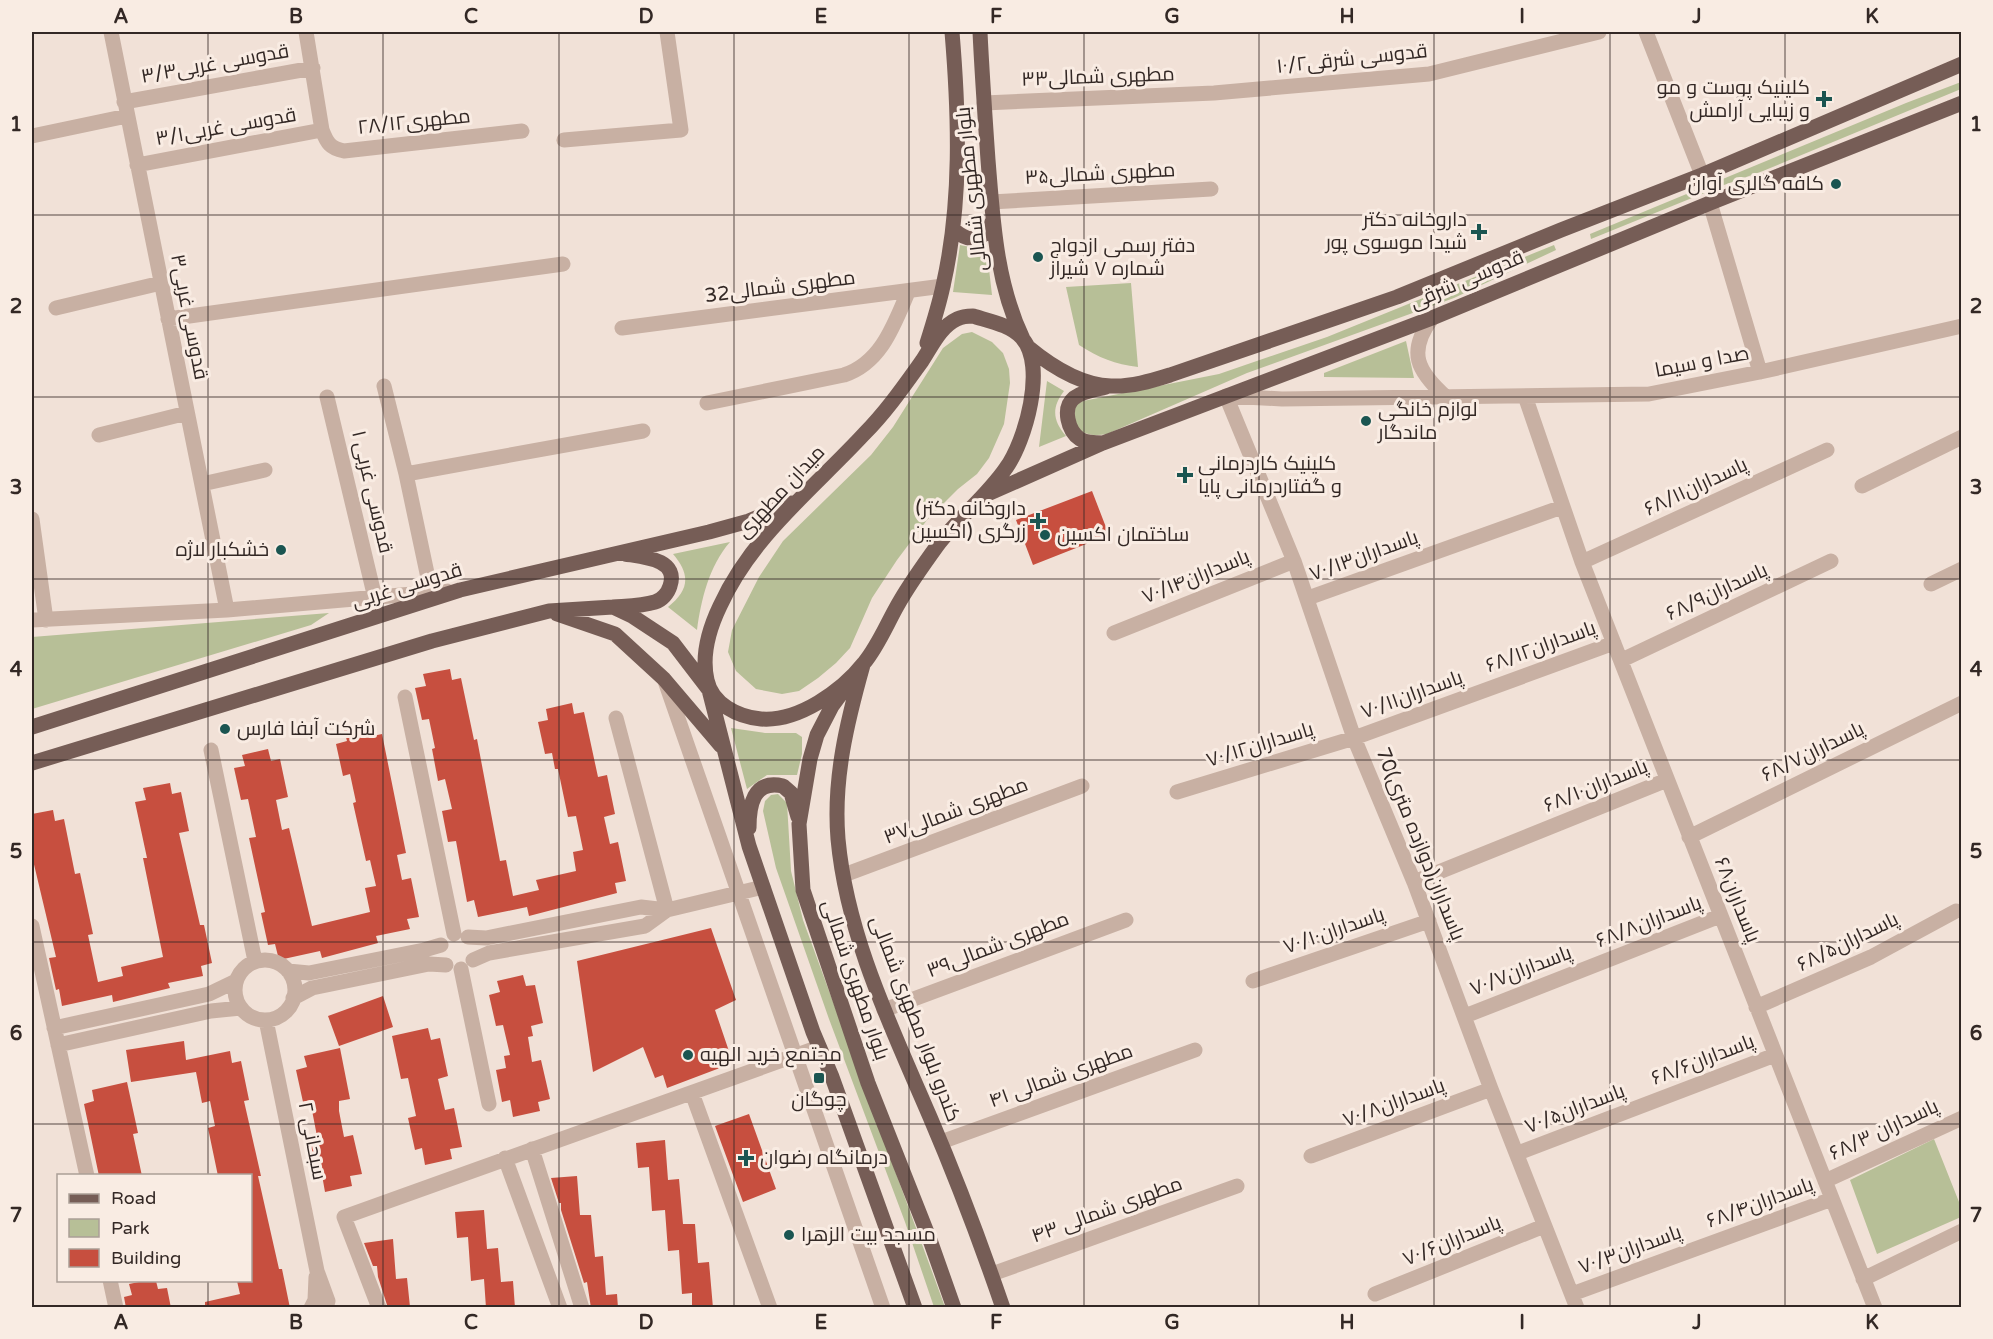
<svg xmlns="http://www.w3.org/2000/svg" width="1993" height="1339" font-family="'Varela Round',Cairo,sans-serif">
<rect width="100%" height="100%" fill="#f1e1d7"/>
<path fill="#b7bf97" d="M1961 82V89L1763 171 1724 185 1591 239 1590 234 1906 103Z
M986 243 992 295 953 292 960 245 975 248Z
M1554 245 1556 250 1454 298 1247 373 1107 434C1084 438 1070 430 1076 405L1083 401 1219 374 1327 337Z
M1131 283 1138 367C1115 364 1099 358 1079 345L1066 287Z
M972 332 992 342 1003 353 1009 369 1010 383 1004 424 989 458 977 474 958 489 927 520 897 560 872 598 850 648 836 663 818 678 799 691 782 694 756 689 736 671 728 652 732 630 759 577 783 541 871 455 893 427 943 348 962 334Z
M1406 341 1414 378 1324 377V373Z
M1047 381 1064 391C1051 408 1053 421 1066 436L1039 447Z
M730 542C709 566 701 600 697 630L668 607C689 590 691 575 673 554Z
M329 613 311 625 32 709V637Z
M731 728 765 733H796L802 737V754L797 775H767L747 789Z
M778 794 787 803 791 871 803 920 945 1307H934L905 1222 829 1019 776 868 763 811 765 801 771 795Z
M1934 1139 1961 1207V1217L1877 1254 1850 1180Z"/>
<path fill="#c74f3f" d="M1092 491 1109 535 1033 565 1016 520Z
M450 669 452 680 461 678 474 740 477 739 500 861 506 860 513 896 539 890 536 880 576 871 573 852 583 850 576 816 568 817 558 769H555L552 753 545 754 538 722 548 720 546 709 572 703 574 714 584 712 598 777 607 775 615 814 604 817 610 844 618 842 626 881 615 883 617 893 529 916 527 907 478 917 474 900 467 902 456 841 448 842 442 811 452 809 445 779 438 781 432 749 435 748 429 719 422 720 415 688 426 686 423 674Z
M371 724 373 736 382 734 406 853 397 855 402 880 411 878 419 917 407 919 410 929 376 936 378 943 322 958 320 951 279 960 275 944 268 945 261 913 265 912 249 838 256 837 248 799 241 800 234 768 245 766 242 755 268 749 271 761 280 759 288 797 276 800 282 830 289 828 312 926 370 912 365 888 376 886 370 860 366 861 353 803 356 802 350 774 343 776 336 744 347 741 344 730Z
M170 783 172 794 181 792 189 831 179 833 200 925H204L212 963 201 966 203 976 168 983 170 988 113 1002 112 995 62 1006 59 989 56 990 49 958 56 957 32 856V814L53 810 55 821 64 819 75 874 80 873 93 934 88 935 98 982 123 976 121 967 163 957 143 858H147L135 802 146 800 143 788Z
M711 928 736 1000 715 1010 733 1063 667 1088 663 1075 655 1078 643 1047 593 1072 577 961Z
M523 975 526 986 535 985 543 1023 531 1026 533 1036 528 1037 532 1062 541 1060 550 1099 538 1102 540 1111 513 1117 510 1100 502 1102 496 1070 506 1068 504 1056 510 1055 503 1025 496 1026 489 995 500 992 497 981Z
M383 996 393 1027 339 1046 328 1016Z
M428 1028 431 1040 440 1038 448 1076 438 1079 445 1110 454 1108 462 1147 450 1149 452 1159 425 1165 422 1148 415 1150 408 1118 416 1116 408 1078 401 1079 392 1036Z
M184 1041 186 1060 230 1051 232 1063 241 1061 249 1100 244 1101 261 1176H258L279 1269H282L290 1308H205V1302L240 1294 237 1281H250V1176H218L208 1128 215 1126 210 1101 202 1103 196 1072 131 1082 126 1050Z
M340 1048 350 1099 339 1101V1111L344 1137 353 1135 362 1174 350 1176 352 1186 325 1192 322 1175 314 1177 308 1145 318 1143 316 1131 310 1100 303 1102 296 1070 307 1067 304 1056Z
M127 1082 138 1133 133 1134 142 1176H99L84 1104 94 1101 92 1090Z
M749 1114 776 1189 743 1202 715 1126Z
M665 1140 668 1180 679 1179 683 1224H695L698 1263 709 1262 713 1308H692V1293L682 1294 679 1250 668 1251 665 1210 652 1211 649 1167 638 1168 636 1143Z
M577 1176 580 1215H591L595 1257 603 1256 606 1295 617 1294 618 1308H591L587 1282 584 1283 561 1210V1203H559L551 1178Z
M484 1210 487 1249 498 1248 501 1282 513 1281 515 1308H486L484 1279 471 1281 468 1237 457 1238 455 1212Z
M393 1239 396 1279 407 1278 410 1307 388 1308 378 1277 377 1266H373L364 1243Z
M144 1281H156L158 1289 167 1288 171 1308H126L124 1297 132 1295 129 1284Z"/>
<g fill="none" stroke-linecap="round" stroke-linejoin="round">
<path stroke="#c8b0a3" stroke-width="15" d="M111 32 227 610
M306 32 322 130C327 143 330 148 344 151L522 131
M1646 32 1702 175
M124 102 313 68
M984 103 1214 93 1429 74 1599 32
M32 136 127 116
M564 140 681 130 667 32
M137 165 322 130
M991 202 1211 189
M1710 203 1760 372
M56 308 161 283
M1432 318C1407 352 1417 371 1446 397
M168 319 563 264
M622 328 943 286
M384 386 406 474 431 592
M1525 396 1582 562 1875 1308
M327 397 375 598
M707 403 844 375C881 363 894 325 908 292
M99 435 187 413
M406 474 643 431
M202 484 265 470
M1862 486 1962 437
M32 519 46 620
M1582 562 1827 450
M1931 584 1962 569
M1308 598 1562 507
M32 620 227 610 447 591
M1114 633 1294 561
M1622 660 1831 561
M665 681 883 1308
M405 697 454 934
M616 718 667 910
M211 750 255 961
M1177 792 1354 738 1614 643
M1689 837 1962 703
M844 875 1082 786
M1414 882 1667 780
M32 926 87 1176
M468 937 486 938 641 907 667 910 763 887
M473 960 489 953 645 926 667 910
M235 990a30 30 0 1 1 60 0a30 30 0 1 1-60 0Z
M461 969 489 1104
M288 971 309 973 424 950 441 945
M1253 981 1429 921
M293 998 312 988 429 964 446 965
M1756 1007 1871 957 1956 911
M884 1010 1126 920
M1465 1016 1720 916
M266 1020 317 1271 328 1301 326 1308
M54 1028 209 994 236 981
M58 1045 211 1011 241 1008
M692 1093 770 1308
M941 1142 1195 1050
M532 1149 582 1308
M1518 1153 1775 1055
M1311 1156 1491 1089
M505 1158 560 1308
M1825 1181 1962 1118
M992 1274 1237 1186
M1863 1279 1962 1231
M110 1280 116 1308
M1375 1294 1544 1226
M1572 1294 1832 1199
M311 1308 315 1300 316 1277
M379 1308 344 1217 819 1047
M1577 1308 1491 1089 1414 882 1354 738 1294 561 1226 396 1282 399 1649 394 1760 372 1962 326"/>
<path stroke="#765d56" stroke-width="15" d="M980 32C982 74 985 117 988 160 993 221 996 282 1023 339
M953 229C971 245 984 241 993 220
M973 316C989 321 1011 325 1022 338 1047 366 1025 442 1006 468 986 497 958 518 937 546 924 564 911 582 900 601 888 621 879 645 864 663 842 691 798 722 761 719 738 717 712 704 707 680 701 654 709 629 720 606 752 536 813 489 864 434 886 412 904 386 922 361 932 346 940 327 957 319 961 317 968 316 973 316Z
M927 343C933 324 939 305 943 286 962 203 959 116 952 32
M1028 347C1051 366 1080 385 1111 386 1131 387 1151 381 1170 375L1397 297 1561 230 1702 175 1962 64
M1103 443C1095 443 1086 443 1080 439 1068 431 1062 408 1074 398 1083 391 1095 390 1106 387
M990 493 1103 443 1432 318 1710 203 1962 103
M613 607C626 606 642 606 655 602 662 600 668 593 670 586 679 559 643 557 625 554
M557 614 615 634 664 679 721 746
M863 665C847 722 833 779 838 839 847 937 892 1028 930 1117 957 1180 981 1244 1003 1308
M846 687 832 706 817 735 810 759 799 824 803 890 868 1083 930 1240 954 1308
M32 727 460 590 709 532 749 521 791 503
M32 763 432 641 549 611 613 607 632 616 673 643 709 690 749 846 813 1032 832 1077 915 1308
M749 828C749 806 753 779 783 786L791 793 798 817"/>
</g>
<path fill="none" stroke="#332825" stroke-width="1.5" stroke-opacity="0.55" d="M208 32V1176M383 32V1308M559 32V1308M734 32V1308M909 32V1308M1084 32V1308M1259 32V1308M1434 32V1308M1610 32V1308M1785 32V1308M32 215H1962M32 397H1962M32 579H1962M32 760H1962M32 942H1962M32 1124H1962M208 1280V1308"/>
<g fill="#1b5551" stroke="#f9ece3" stroke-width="2">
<path d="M1821 90h6v6h6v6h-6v6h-6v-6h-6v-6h6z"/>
<circle cx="1836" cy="184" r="6"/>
<path d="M1476 223h6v6h6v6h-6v6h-6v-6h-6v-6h6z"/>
<circle cx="1038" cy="257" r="6"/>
<circle cx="1366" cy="421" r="6"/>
<path d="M1182 466h6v6h6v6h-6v6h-6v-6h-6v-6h6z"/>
<path d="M1035 512h6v6h6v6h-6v6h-6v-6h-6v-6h6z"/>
<circle cx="1045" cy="535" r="6"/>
<circle cx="281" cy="550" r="6"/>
<circle cx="225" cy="729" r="6"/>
<circle cx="688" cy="1055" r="6"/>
<rect x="813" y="1072" width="12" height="12" rx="3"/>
<path d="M743 1149h6v6h6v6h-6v6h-6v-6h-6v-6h6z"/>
<circle cx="789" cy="1235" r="6"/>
</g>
<g text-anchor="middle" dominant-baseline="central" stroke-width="6" stroke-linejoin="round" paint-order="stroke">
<g font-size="20" fill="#332825" stroke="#f9ece3">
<text transform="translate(1352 59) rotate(-6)">قدوسی شرقی۱۰/۲</text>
<text transform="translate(215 64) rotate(-10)">قدوسی غربی۳/۳</text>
<text transform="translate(1098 77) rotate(-2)">مطهرى شمالى۳۳</text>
<text transform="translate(414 122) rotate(-6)">مطهری۲۸/۱۲</text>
<text transform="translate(226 127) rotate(-10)">قدوسی غربی۳/۱</text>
<text transform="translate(1100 174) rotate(-3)">مطهرى شمالى۳۵</text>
<text transform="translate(972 189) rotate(-96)">بلوار مطهرى شمالى</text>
<text transform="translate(1467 280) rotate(-23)">قدوسی شرقی</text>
<text transform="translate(780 287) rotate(-7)">32مطهرى شمالى</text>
<text transform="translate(189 317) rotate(79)">قدوسی غربی۳</text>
<text transform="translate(1702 362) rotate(-11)">صدا و سیما</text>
<text transform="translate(1696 487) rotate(-25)">پاسداران۶۸/۱۱</text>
<text transform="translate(372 492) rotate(77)">۱ قدوسی غربی</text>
<text transform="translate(781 492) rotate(-47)">میدان مطهری</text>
<text transform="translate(1364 556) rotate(-20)">پاسداران۷۰/۱۳</text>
<text transform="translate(1196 577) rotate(-22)">پاسداران۷۰/۱۴</text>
<text transform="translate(407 586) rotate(-17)">قدوسی غربی</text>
<text transform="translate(1717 592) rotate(-25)">پاسداران۶۸/۹</text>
<text transform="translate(1541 647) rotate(-20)">پاسداران۶۸/۱۲</text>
<text transform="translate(1412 695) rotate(-20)">پاسداران۷۰/۱۱</text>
<text transform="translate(1260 745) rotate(-17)">پاسداران۷۰/۱۲</text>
<text transform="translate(1813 752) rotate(-26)">پاسداران۶۸/۷</text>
<text transform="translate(1596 786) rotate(-22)">پاسداران۶۸/۱۰</text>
<text transform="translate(956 811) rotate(-21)">مطهرى شمالى۳۷</text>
<text transform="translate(1420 844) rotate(68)">70پاسداران(دوازده متری)</text>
<text transform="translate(1737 900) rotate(68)">پاسداران۶۸</text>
<text transform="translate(1649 922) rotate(-21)">پاسداران۶۸/۸</text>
<text transform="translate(1334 931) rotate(-19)">پاسداران۷۰/۱۰</text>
<text transform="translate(1848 942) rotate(-26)">پاسداران۶۸/۵</text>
<text transform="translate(998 945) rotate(-21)">مطهرى شمالى۳۹</text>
<text transform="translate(1521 971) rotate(-21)">پاسداران۷۰/۷</text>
<text transform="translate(855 980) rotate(71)">بلوار مطهری شمالی</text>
<text transform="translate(915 1019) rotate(69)">کندرو بلوار مطهری شمالی</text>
<text transform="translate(1703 1060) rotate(-21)">پاسداران۶۸/۶</text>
<text transform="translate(1061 1076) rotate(-20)">۴۱ مطهرى شمالى</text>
<text transform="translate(1394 1103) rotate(-20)">پاسداران۷۰/۸</text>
<text transform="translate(1575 1109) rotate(-21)">پاسداران۷۰/۵</text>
<text transform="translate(1884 1130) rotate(-25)">پاسداران ۶۸/۳</text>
<text transform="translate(312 1141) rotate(79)">سبحانی ۲</text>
<text transform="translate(1760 1203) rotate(-20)">پاسداران۶۸/۴</text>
<text transform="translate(1107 1210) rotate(-20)">مطهرى شمالى ۴۳</text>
<text transform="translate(1452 1241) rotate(-22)">پاسداران۷۰/۶</text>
<text transform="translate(1630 1250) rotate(-20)">پاسداران۷۰/۳</text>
</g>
<g font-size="20" fill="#332825" stroke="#f9ece3" text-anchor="start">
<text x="1810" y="88" text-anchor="end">کلینیک پوست و مو<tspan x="1810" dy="23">و زیبایی آرامش</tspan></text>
<text x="1824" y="184" text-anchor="end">کافه گالری آوان</text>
<text x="1467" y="220" text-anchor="end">داروخانه دکتر<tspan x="1467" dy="23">شیدا موسوی پور</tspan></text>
<text x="1050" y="246">دفتر رسمی ازدواج<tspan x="1050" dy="23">شماره ۷ شیراز</tspan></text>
<text x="1378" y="410">لوازم خانگی<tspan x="1378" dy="23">ماندگار</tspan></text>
<text x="1198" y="464">کلینیک کاردرمانی<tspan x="1198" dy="23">و گفتاردرمانی پایا</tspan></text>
<text x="1026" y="509" text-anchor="end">(داروخانه دکتر<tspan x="1026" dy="23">زرگری (اکسین</tspan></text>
<text x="1057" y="535">ساختمان اکسین</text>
<text x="269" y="550" text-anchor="end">خشکبار لاژه</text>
<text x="237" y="729">شرکت آبفا فارس</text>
<text x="700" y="1055">مجتمع خرید الهیه</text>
<text x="819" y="1100" text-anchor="middle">چوگان</text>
<text x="760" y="1158">درمانگاه رضوان</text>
<text x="801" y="1235">مسجد بیت الزهرا</text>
</g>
</g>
<rect width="1993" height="1339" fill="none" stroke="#f9ece3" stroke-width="66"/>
<rect x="57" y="1174" width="195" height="108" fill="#f9ece3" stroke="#aa9e97" stroke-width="1.5"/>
<rect x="69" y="1194" width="30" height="9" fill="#765d56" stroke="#aa9e97" stroke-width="1.5"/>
<text x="111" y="1204" font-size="18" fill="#332825">Road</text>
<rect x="69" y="1219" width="30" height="18" fill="#b7bf97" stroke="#aa9e97" stroke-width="1.5"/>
<text x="111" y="1234" font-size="18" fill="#332825">Park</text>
<rect x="69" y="1249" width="30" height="18" fill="#c74f3f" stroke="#aa9e97" stroke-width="1.5"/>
<text x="111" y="1264" font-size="18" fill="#332825">Building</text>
<rect x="33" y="33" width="1927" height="1273" fill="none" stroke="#332825" stroke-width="2"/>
<g font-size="20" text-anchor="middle" font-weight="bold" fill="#332825">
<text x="121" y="23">A</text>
<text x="296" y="23">B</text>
<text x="471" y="23">C</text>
<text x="646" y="23">D</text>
<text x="821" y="23">E</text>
<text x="996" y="23">F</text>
<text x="1172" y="23">G</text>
<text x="1347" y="23">H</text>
<text x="1522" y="23">I</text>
<text x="1697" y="23">J</text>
<text x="1872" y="23">K</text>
<text x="16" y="131">1</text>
<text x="1976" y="131">1</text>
<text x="16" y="313">2</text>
<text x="1976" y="313">2</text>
<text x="16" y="494">3</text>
<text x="1976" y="494">3</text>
<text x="16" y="676">4</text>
<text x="1976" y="676">4</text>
<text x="16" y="858">5</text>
<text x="1976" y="858">5</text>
<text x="16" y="1040">6</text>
<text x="1976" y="1040">6</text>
<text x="16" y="1222">7</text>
<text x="1976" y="1222">7</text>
<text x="121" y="1329">A</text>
<text x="296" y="1329">B</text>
<text x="471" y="1329">C</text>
<text x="646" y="1329">D</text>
<text x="821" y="1329">E</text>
<text x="996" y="1329">F</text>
<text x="1172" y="1329">G</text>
<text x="1347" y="1329">H</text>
<text x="1522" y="1329">I</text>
<text x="1697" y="1329">J</text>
<text x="1872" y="1329">K</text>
</g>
</svg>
